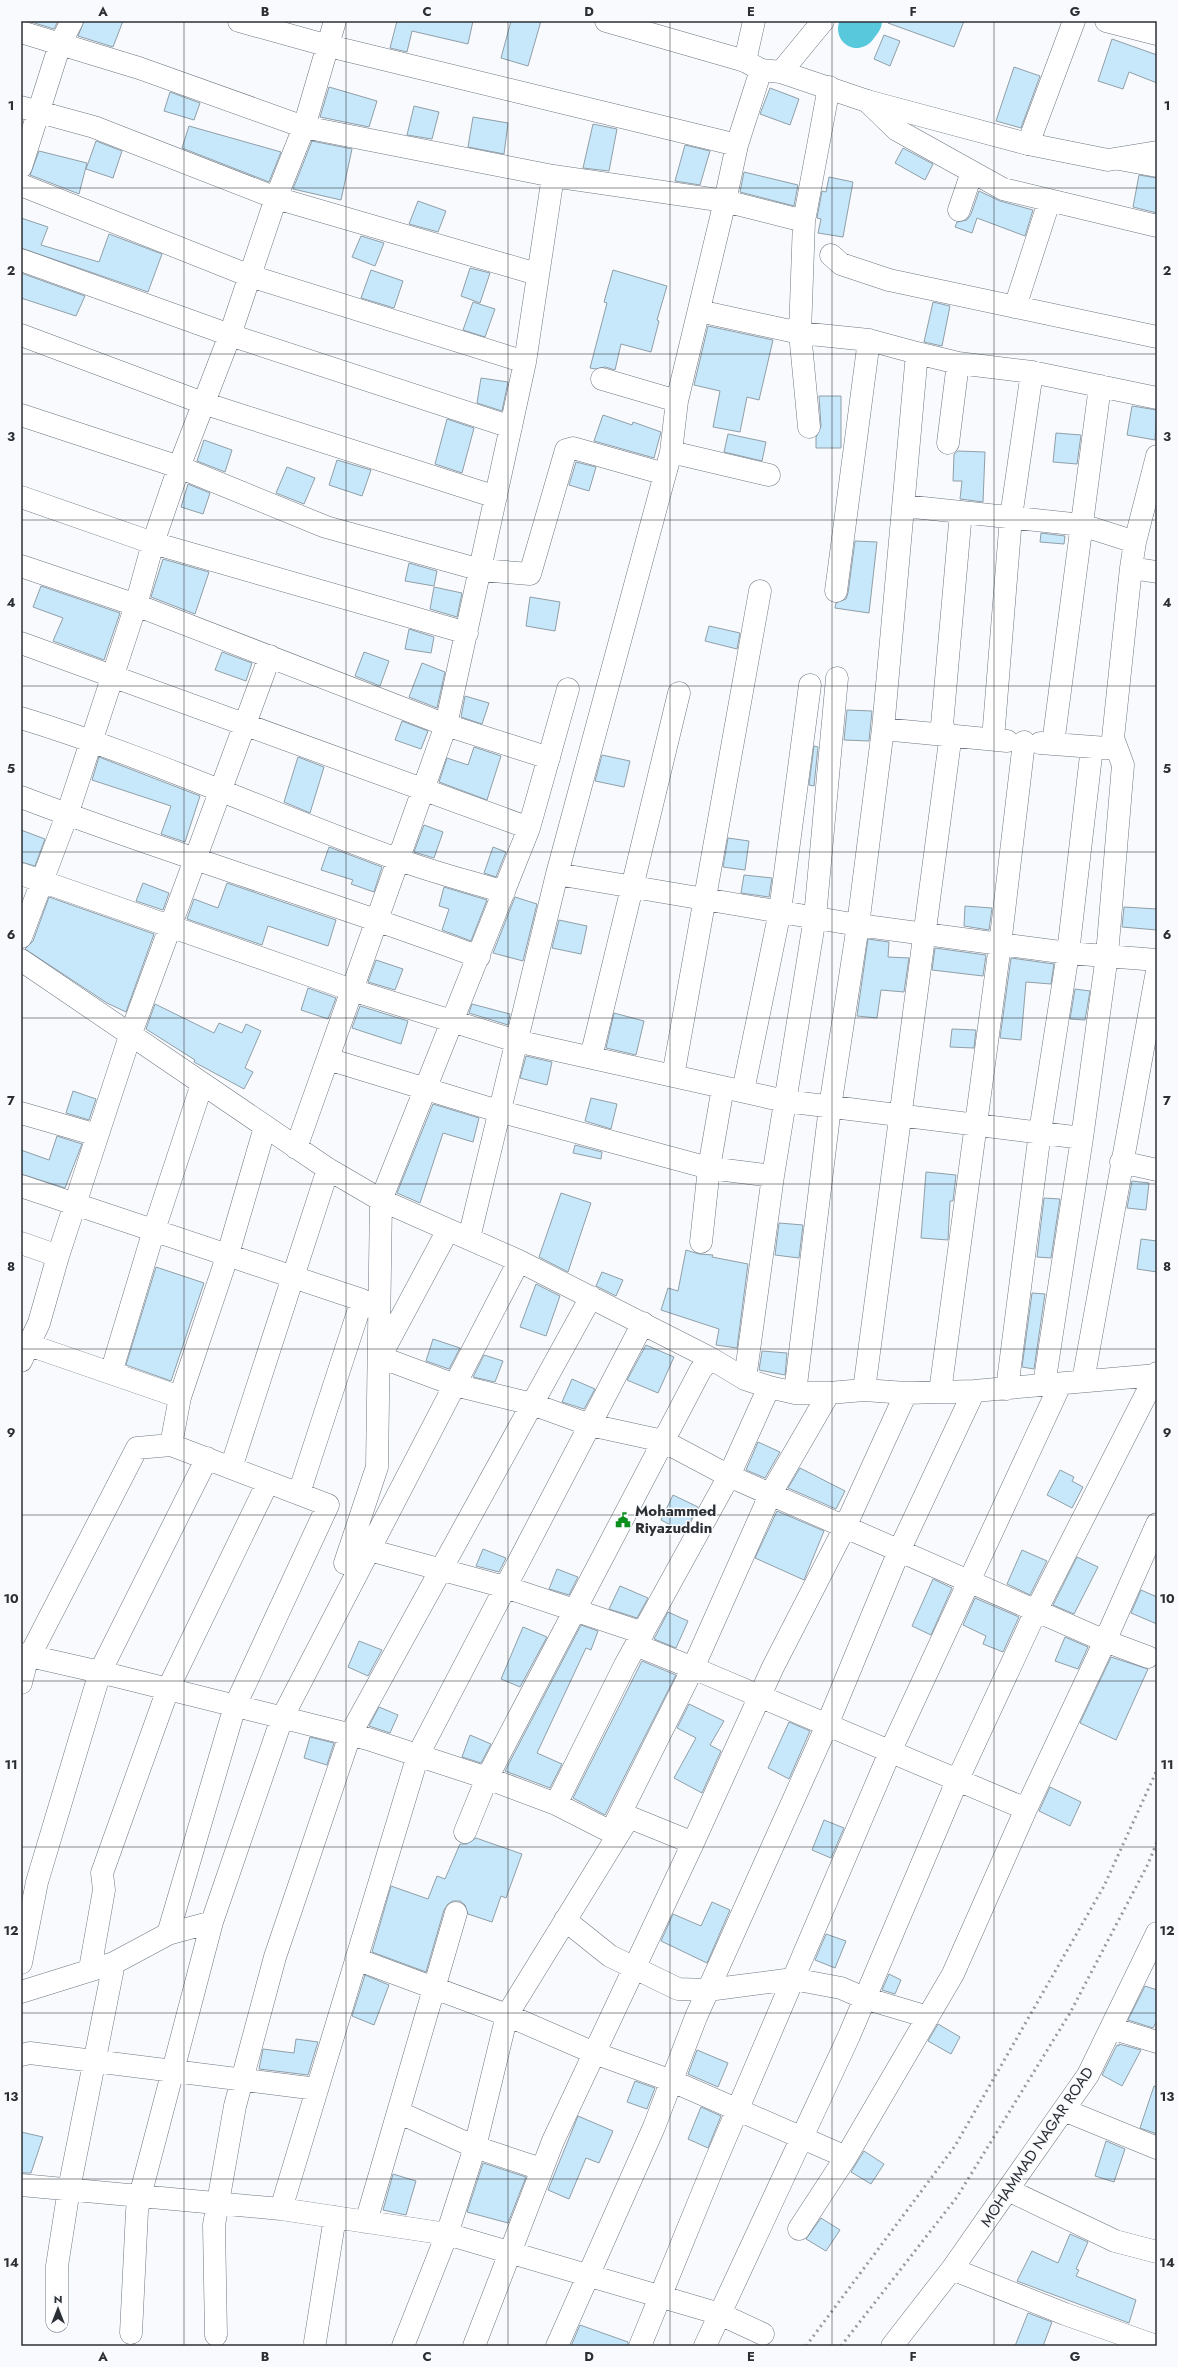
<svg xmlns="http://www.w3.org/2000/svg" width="1178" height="2367" font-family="Jost,sans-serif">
<rect width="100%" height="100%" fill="#f8fafd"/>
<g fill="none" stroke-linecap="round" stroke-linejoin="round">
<path stroke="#58c8dd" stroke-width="38" d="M857 29 863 21"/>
</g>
<path fill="#c7e7fa" stroke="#909fa8" d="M28 21H58L54 29Z
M84 21H123L113 47 78 36Z
M397 21H473L468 44 412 31 407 52 390 48Z
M511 21H541L528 66 501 58Z
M888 21H964L954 47 888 23Z
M884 35 900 41 890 66 874 59Z
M1112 39 1157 55V83L1129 72 1123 89 1098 81Z
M1014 67 1040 76 1021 128 996 121Z
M329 87 377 101 369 127 320 117Z
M770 88 799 99 790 125 760 114Z
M170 92 200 103 194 120 164 111Z
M414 106 439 112 432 139 407 135Z
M473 117 508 123 504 154 468 147Z
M593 124 617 129 609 171 583 168Z
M189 126 281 152 269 182 182 148Z
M96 141 122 151 113 178 86 169Z
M312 141 352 149 341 200 293 189Z
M685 145 710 151 700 185 675 181Z
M903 148 933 164 925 180 895 163Z
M39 151 87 163 79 194 30 175Z
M744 172 798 185 794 206 740 192Z
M1139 175 1157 178V213L1133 207Z
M829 177 853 182 843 237 818 233 821 219 817 218 822 191 826 192Z
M979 191 1000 201 1033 210 1025 236 977 218 972 233 955 227 957 222 967 220 971 214Z
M418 201 446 211 438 232 409 224Z
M21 218 48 227 41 245 99 262 109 234 162 254 148 292 21 248Z
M361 236 384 243 375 266 352 257Z
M470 268 490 273 480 303 461 296Z
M371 270 403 281 394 308 361 298Z
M613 270 667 286 657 320 659 321 651 352 621 344 615 370 605 367 595 369 590 368 607 303 604 302Z
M21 273 85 296 76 316 21 298Z
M473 302 495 309 485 337 463 330Z
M933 302 950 306 942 346 924 342Z
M708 326 773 340 759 400 747 397 740 432 713 427 720 391 694 385Z
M481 378 508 382 502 411 477 403Z
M819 396H841V448H816V437L821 426Z
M1132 406 1157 410 1155 440 1127 435Z
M603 415 632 425 633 422 661 432 654 458 594 441Z
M447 419 474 428 462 473 435 464Z
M1056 433 1081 435 1077 464 1053 462Z
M728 434 766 442 762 461 724 452Z
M204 440 232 450 225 472 197 461Z
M958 451 985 452 983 502 960 499 962 481H953L954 454Z
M337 460 371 470 362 496 329 485Z
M576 462 596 467 589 491 569 485Z
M287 467 315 478 304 504 276 493Z
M188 484 210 493 203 514 181 507Z
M1041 533 1065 536 1064 544 1040 542Z
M855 541 877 542 869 613 835 608 836 603 846 599 848 593Z
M163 559 209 572 195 614 151 597Z
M409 563 437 571 434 586 405 581Z
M41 586 120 613 104 660 53 641 63 618 33 607Z
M434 587 462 593 457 617 430 609Z
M530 597 560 602 555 631 526 626Z
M709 626 740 633 737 649 705 641Z
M409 629 434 637 431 653 405 649Z
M222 652 252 663 246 681 215 670Z
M364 652 389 661 380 686 355 676Z
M422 663 445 672 437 708 409 697Z
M465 696 489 703 482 724 461 717Z
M847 710 872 711 869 741 844 740Z
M402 721 428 731 421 749 395 740Z
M814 746 818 747 814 786 809 785Z
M474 747 501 756 487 800 439 782 447 758 468 765Z
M602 755 630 761 624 787 595 781Z
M99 757 200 796 185 842 161 834 171 806 92 780Z
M298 757 324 767 310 813 284 802Z
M424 825 443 832 434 858 414 852Z
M21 830 45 839 35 866 21 862Z
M728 838 749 841 745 870 723 867Z
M329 847 382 867 374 892 351 884 353 880 321 870Z
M493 847 506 852 496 877 484 873Z
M744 875 772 878 769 897 741 893Z
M143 883 169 893 163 910 136 901Z
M227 883 336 920 328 946 268 926 262 945 187 919 194 899 218 908Z
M444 887 487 900 471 941 442 930 449 909 439 906Z
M49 897 154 934 126 1012 107 1003 25 949 33 941Z
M515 897 537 904 523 961 493 953Z
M965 906 992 908 989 930 964 926Z
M1124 907 1157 909V930L1122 927Z
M559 920 587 926 581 954 552 948Z
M868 939 889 942 888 957 909 958 904 992 881 990 877 1018 857 1016Z
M935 948 986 955 983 976 932 970Z
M1011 958 1054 964 1051 984 1026 982 1021 1040 1000 1038Z
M376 960 403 969 395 990 368 982Z
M308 988 336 998 328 1019 301 1010Z
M1075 989 1090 991 1085 1020 1070 1019Z
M155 1004 214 1033 219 1023 242 1033 246 1024 261 1031 245 1068 253 1072 244 1089 194 1062 195 1060 146 1029Z
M472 1004 510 1014 508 1025 469 1013Z
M360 1006 408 1021 401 1044 352 1028Z
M614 1013 644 1021 636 1055 606 1048Z
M952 1029 976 1030 974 1048 950 1047Z
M526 1056 552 1062 547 1085 520 1078Z
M73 1091 96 1099 89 1120 66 1113Z
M591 1098 617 1104 611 1129 585 1121Z
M433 1104 479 1118 473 1142 443 1133 420 1203 397 1193Z
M57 1136 82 1144 65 1188 21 1174V1150L49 1160Z
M575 1145 602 1152 601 1159 573 1153Z
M926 1172 956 1175 953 1201H950L948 1240 921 1238Z
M1132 1181 1149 1183 1146 1210 1127 1208Z
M561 1193 591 1203 568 1272 539 1257Z
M1044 1198 1060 1199 1051 1258 1037 1257Z
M779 1223 803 1225 799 1258 775 1255Z
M1141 1239 1157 1241V1272L1137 1269Z
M686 1250 699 1254 713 1255 712 1257 748 1264 737 1348 716 1345 719 1329 661 1310 668 1288 678 1291Z
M156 1267 204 1283 171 1381 126 1365Z
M602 1272 623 1280 616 1296 596 1286Z
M536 1284 560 1296 546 1336 520 1327Z
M1032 1293 1045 1294 1034 1369 1022 1367Z
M433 1339 460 1348 449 1369 426 1361Z
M646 1345 674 1357 658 1393 627 1380Z
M762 1351 787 1353 785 1375 759 1370Z
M484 1355 503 1361 495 1382 473 1377Z
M572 1379 595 1389 584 1409 562 1402Z
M758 1442 780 1452 765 1478 746 1470Z
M800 1468 845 1491 836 1509 788 1488Z
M1060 1470 1074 1477 1072 1481 1083 1487 1072 1508 1047 1495Z
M673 1495 698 1507 684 1532 661 1520Z
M777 1511 824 1531 804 1580 755 1558Z
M483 1549 506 1558 499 1572 476 1566Z
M1022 1550 1047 1561 1030 1595 1007 1584Z
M1077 1557 1098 1567 1074 1614 1053 1605Z
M557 1569 578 1577 569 1595 549 1589Z
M933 1579 952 1588 931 1635 912 1626Z
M620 1586 648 1598 637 1618 609 1609Z
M1141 1590 1157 1597V1624L1131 1613Z
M975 1598 1019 1617 1003 1652 983 1644 986 1636 963 1625Z
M668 1612 688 1621 676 1648 654 1639Z
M581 1625 598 1631 591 1650 586 1648 537 1753 562 1764 550 1788 505 1771Z
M523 1627 547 1637 520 1687 501 1679Z
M1065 1637 1088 1647 1078 1669 1055 1661Z
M359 1641 382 1650 368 1676 348 1667Z
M1111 1657 1148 1669 1116 1740 1080 1723Z
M642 1661 676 1675 605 1815 573 1798Z
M689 1704 724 1721 710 1745 721 1751 702 1793 674 1778 696 1738 677 1728Z
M379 1707 398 1715 390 1733 369 1726Z
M789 1722 810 1731 789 1779 768 1768Z
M470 1735 491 1744 481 1763 462 1757Z
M310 1737 334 1743 327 1765 304 1758Z
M1050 1787 1081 1802 1070 1826 1039 1811Z
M824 1820 844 1828 831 1858 812 1850Z
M476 1838 522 1854 506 1898 501 1896 492 1922 468 1914 465 1905 460 1901H453L448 1904 444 1910 426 1972 372 1952 391 1886 428 1899 437 1876 445 1879 460 1844H467Z
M712 1902 730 1910 707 1963 661 1941 673 1914 701 1926Z
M826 1934 846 1941 835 1968 815 1960Z
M889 1974 901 1980 895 1994 882 1990Z
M365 1975 389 1985 374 2025 352 2016Z
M1145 1986 1157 1990V2021L1153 2028 1128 2020Z
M938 2024 960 2037 951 2054 928 2041Z
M296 2039 318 2042 308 2075 259 2069 263 2049 294 2053Z
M1119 2044 1141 2050 1122 2086 1102 2075 1117 2045 1119 2046Z
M697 2050 728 2063 718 2087 688 2074Z
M635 2081 655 2088 647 2109 627 2102Z
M1154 2086 1157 2087V2134L1140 2128Z
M701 2107 721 2116 708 2148 688 2139Z
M578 2116 613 2131 599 2163 586 2158 569 2199 548 2190Z
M21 2132 43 2137 31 2173H21Z
M1106 2141 1125 2149 1114 2182 1095 2176Z
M864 2151 884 2164 871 2184 851 2172Z
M483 2163 526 2177 508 2223 467 2212Z
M393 2174 416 2181 406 2215 383 2210Z
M821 2218 840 2230 826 2251 806 2239Z
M1070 2234 1088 2242 1076 2269 1079 2270 1076 2276 1136 2300 1129 2323 1017 2281 1032 2251 1058 2263Z
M1028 2313 1052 2322 1043 2346H1015Z
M580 2325 628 2342V2346H571Z"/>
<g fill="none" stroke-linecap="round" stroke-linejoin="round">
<g stroke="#6e7783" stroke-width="23">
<path id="minor" d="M239 21 329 46 737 145
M1106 21 1157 34
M21 32 60 44 72 21
M745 61 754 21
M867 101 897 130 1003 189 1157 226
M21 107 94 127 276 198 537 274
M1028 144 1074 21
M1119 159 1157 166
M21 167 60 44 139 68 304 127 553 176 525 362 446 725 296 1148
M553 176 725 201 804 221
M21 185 250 276 525 362
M959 210 972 172
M831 255 841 264 889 280 1157 337
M21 260 230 335 511 427
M1015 307 1046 211
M699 311 800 333 869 340 917 353
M21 335 203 403 496 497
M602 379 677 401
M21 415 179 467 326 527 481 570 530 574 566 450 573 448 665 474
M809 427 800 333 804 221 829 87
M948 443 958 363
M671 452 769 475
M21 497 153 543 467 633
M904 506 961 512
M21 566 136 605 446 725 549 758
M1131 568 1157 572
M836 591 869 340
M21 643 529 828
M21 718C149 757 271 814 397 859 432 872 468 881 504 892
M883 729 1007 741
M993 739 1011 517 1032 372
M1040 743 1107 748
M1053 744 1100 386
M21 797C172 855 327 900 479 957
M21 874 352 990 516 1041 785 1101 1082 1138
M557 874 858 925 1068 953 1157 960
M21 937 67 815 136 605 153 543 179 467 230 335 276 198 304 127 335 21
M21 960 328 1169 381 1200 519 1261 710 1358 745 1379 769 1387 795 1393H829L864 1390 906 1393 974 1391 1157 1375
M591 1057 679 693
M328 1059 498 1111 709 1168 723 1087
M673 1076 760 591
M743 1091 780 911 810 685
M21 1113 97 1135
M1121 1162 1157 1170
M21 1186 362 1300 299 1493
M448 1230 380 1357 455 1385 532 1404 590 1425 663 1441 729 1476 769 1387
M469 1238 557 874 671 452 677 401 725 201 737 145 761 70
M701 1242 709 1168 773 1176
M21 1243 58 1256 39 1323 21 1361
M58 1256 130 1036 270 656
M643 1323 418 1755 281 2209 447 2234 720 2314 763 2334
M29 1345 180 1397
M111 1373 154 1230 202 1084
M745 1379 773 1176 815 917 837 678
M1083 1381 1157 971
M1044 1385 1082 1138 1107 955 1123 765 1113 738 1131 568 1135 542 1157 456
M1007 1389 1040 1132 1068 953 1092 747
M864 1390 950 741 942 725 961 512 1082 525 1135 542
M940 1392 1000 945 1024 742
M795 1393 830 1107 858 925 883 729 917 353 958 363 1032 372 1157 398
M171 1445 180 1397 228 1254 265 1127
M231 1468 328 1169
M369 1550 505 1587 643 1633
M345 1563 377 1467 381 1200 529 828 568 689
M636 1645 693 1668 770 1495 829 1393
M21 1654 100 1672 207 1458
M1148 1657 1105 1641 1157 1524
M21 1683 26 1663 137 1448 171 1445 328 1505 235 1706 168 1934 114 1963 21 1992
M556 1804 625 1665 729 1476 1105 1641 1026 1809 693 1668 611 1832
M465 1832 487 1778 700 1371 710 1358
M565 1920 610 1956 678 1989 708 1990 793 1979 841 1988 864 1998 928 2017
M168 1934 212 1922
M356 1959 507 2015 594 2053 672 2081 846 2157 953 1974 1026 1809
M21 1963 37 1882 100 1672 368 1739 487 1778 556 1804 611 1832 629 1817 693 1843 773 1667 845 1527 906 1393
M90 1969 104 1890 102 1873 168 1689 268 1482
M1111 2028 1157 2042
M21 2055 30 2053 317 2089
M1064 2110 1157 2148
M398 2112 475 2147 541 2169
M21 2185 281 2209
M1008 2190 1115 2241 1157 2252
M366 2222 456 1913
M799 2229 846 2157
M952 2269 1065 2314 1156 2346
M57 2321V2266L69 2189 114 1963
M131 2333 137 2211 140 2196 212 1922 282 1718 519 1261
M216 2335 214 2225 235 2106 275 1957 350 1735 591 1297
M315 2342 335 2217
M403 2346 447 2234 475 2147 507 2015 626 1822
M474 2346 553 2141 693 1843
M557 2346 654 2127 696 2017 827 1725 899 1551 974 1391
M640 2346 716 2160 890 1752 1060 1385
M705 2346 849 2036 957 1781 1036 1611 1157 1373
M892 2346 952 2269 1088 2075 1157 1933"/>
</g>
<g stroke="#6e7783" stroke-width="23">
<path id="tertiary" d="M781 72 823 21"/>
</g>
<g stroke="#6e7783" stroke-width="23">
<path id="secondary" d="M606 21 745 61 761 70 781 72 867 101 1028 144 1108 160 1157 152"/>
</g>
<use href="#minor" stroke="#fff" stroke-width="22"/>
<use href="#tertiary" stroke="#fff" stroke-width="22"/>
<use href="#secondary" stroke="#fff" stroke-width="22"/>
<path stroke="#989b9f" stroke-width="3" stroke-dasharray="2 4" stroke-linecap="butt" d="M806 2346 955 2146 1104 1886 1157 1770
M841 2346 957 2197 1070 2013 1148 1864 1157 1842"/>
</g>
<path fill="none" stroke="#2b2f34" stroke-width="1" stroke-opacity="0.55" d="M184 21V2346M346 21V2346M508 21V2346M670 21V2346M832 21V2346M994 21V2346M21 188H1157M21 354H1157M21 520H1157M21 686H1157M21 852H1157M21 1018H1157M21 1184H1157M21 1349H1157M21 1515H1157M21 1681H1157M21 1847H1157M21 2013H1157M21 2179H1157"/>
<defs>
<g id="civic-bare" transform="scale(1.2)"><path d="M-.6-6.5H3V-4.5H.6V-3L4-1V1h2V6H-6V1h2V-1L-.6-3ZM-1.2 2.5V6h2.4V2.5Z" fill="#0d8f1e" stroke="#f8fafd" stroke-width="2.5" paint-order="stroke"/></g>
</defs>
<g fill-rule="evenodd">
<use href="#civic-bare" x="623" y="1520"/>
</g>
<g text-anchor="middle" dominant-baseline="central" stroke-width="3" stroke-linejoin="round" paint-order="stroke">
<g font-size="15" font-weight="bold" fill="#2b2f34" stroke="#f8fafd" text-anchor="start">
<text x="635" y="1511">Mohammed<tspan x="635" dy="17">Riyazuddin</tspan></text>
</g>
<g font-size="15" fill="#2b2f34" stroke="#f8fafd">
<text transform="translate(1037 2147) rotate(-56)">MOHAMMAD NAGAR ROAD</text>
</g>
</g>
<rect width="1178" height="2367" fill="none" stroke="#f8fafd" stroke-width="44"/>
<g transform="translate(58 2309)" stroke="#f8fafd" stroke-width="3" paint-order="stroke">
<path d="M0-3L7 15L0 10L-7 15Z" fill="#2b2f34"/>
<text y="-6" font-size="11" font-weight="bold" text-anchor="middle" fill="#2b2f34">N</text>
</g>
<rect x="22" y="22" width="1134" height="2323" fill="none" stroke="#2b2f34" stroke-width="1.5"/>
<g font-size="13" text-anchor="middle" font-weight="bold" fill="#2b2f34">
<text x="103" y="16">A</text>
<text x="265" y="16">B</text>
<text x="427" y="16">C</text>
<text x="589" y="16">D</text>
<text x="751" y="16">E</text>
<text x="913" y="16">F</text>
<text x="1075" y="16">G</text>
<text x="11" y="110">1</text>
<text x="1167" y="110">1</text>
<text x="11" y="275">2</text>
<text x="1167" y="275">2</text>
<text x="11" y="441">3</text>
<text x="1167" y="441">3</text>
<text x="11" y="607">4</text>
<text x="1167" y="607">4</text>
<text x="11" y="773">5</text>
<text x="1167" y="773">5</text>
<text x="11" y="939">6</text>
<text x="1167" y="939">6</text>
<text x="11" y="1105">7</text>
<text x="1167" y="1105">7</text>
<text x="11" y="1271">8</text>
<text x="1167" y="1271">8</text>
<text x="11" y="1437">9</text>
<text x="1167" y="1437">9</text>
<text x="11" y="1603">10</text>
<text x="1167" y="1603">10</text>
<text x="11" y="1769">11</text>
<text x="1167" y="1769">11</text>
<text x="11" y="1935">12</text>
<text x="1167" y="1935">12</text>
<text x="11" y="2101">13</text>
<text x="1167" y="2101">13</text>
<text x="11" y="2267">14</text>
<text x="1167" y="2267">14</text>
<text x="103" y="2361">A</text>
<text x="265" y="2361">B</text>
<text x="427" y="2361">C</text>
<text x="589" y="2361">D</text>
<text x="751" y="2361">E</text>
<text x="913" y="2361">F</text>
<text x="1075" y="2361">G</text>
</g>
</svg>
